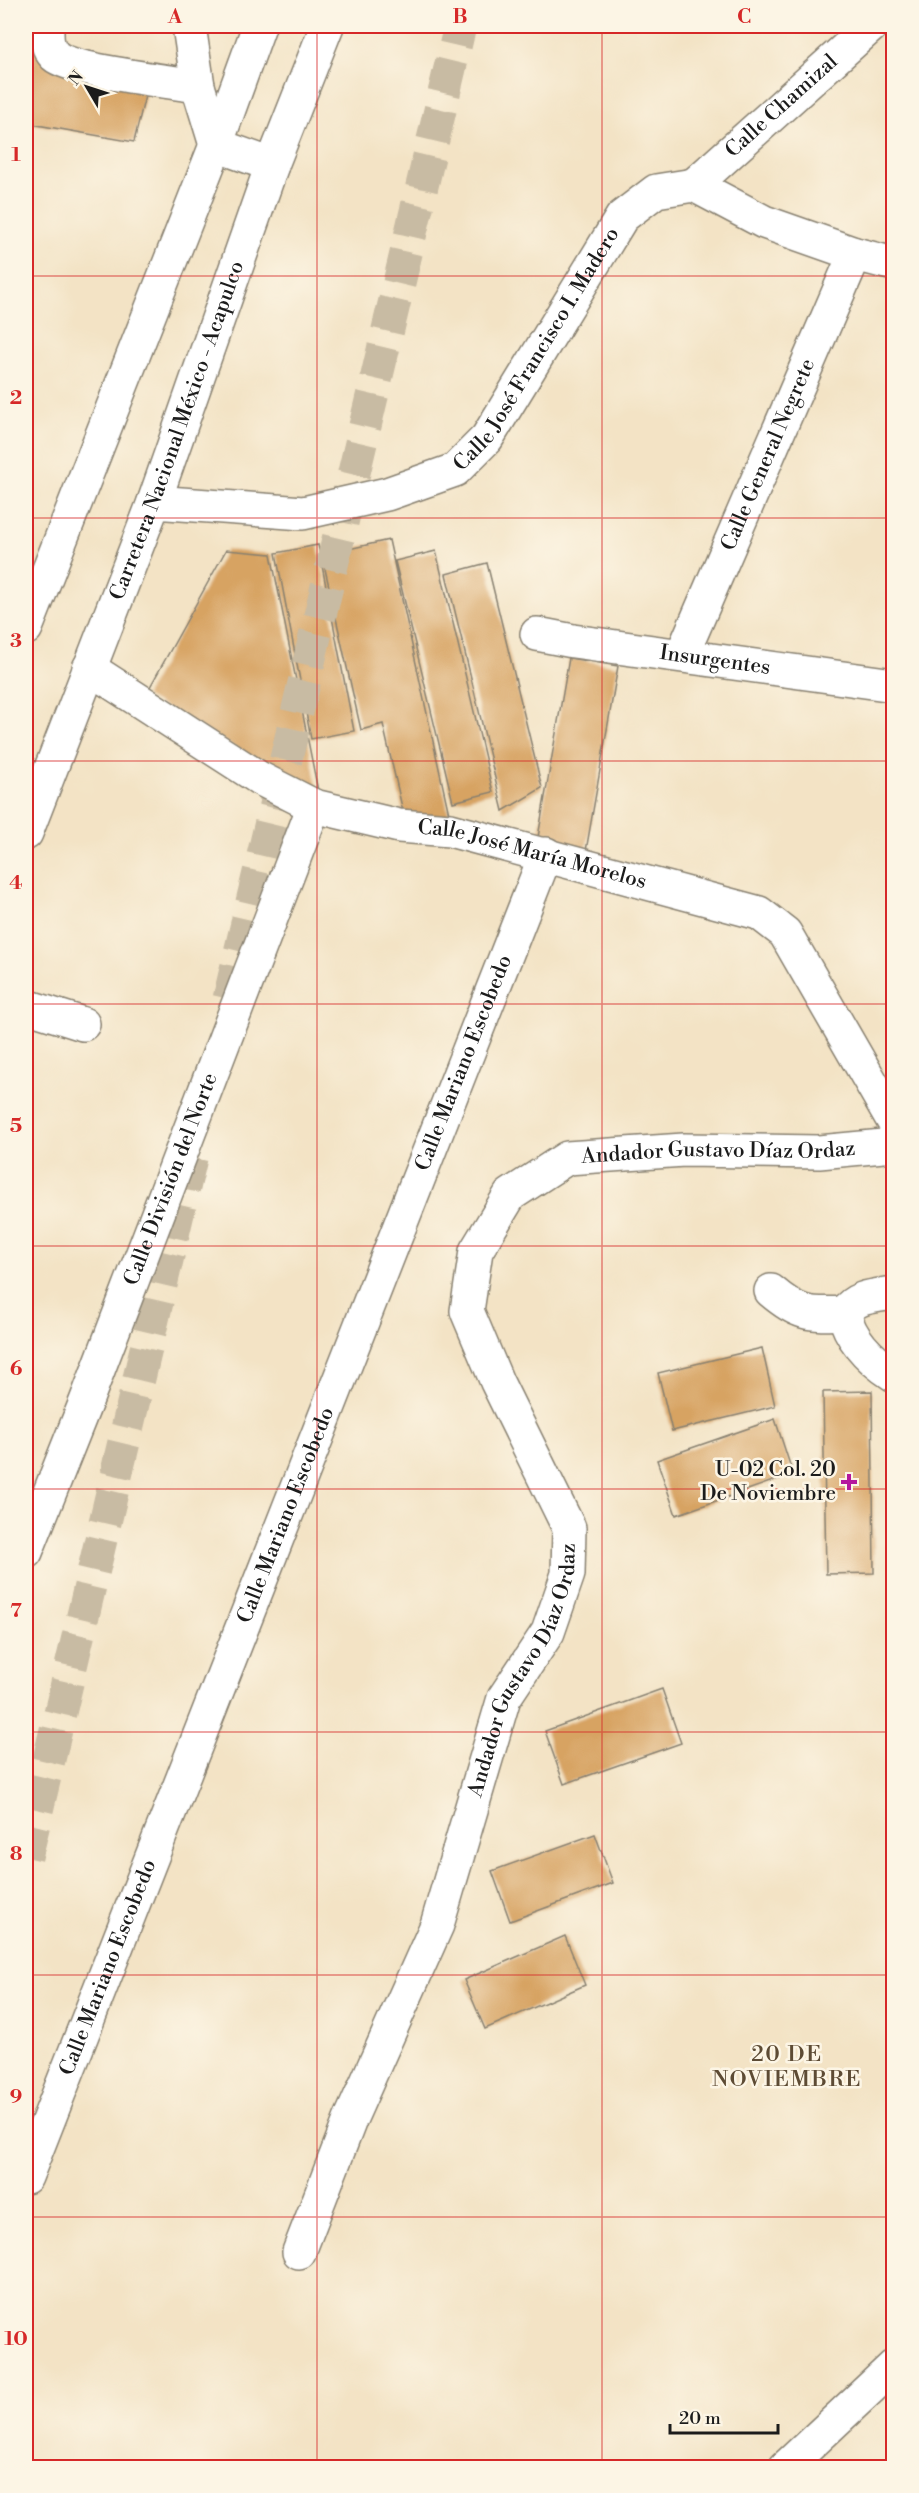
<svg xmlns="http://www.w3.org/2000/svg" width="919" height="2493" font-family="'Libre Bodoni',serif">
<rect width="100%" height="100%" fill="#fcf5e5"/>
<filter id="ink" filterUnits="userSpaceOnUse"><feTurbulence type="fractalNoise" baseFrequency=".0167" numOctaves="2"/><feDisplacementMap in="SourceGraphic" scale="12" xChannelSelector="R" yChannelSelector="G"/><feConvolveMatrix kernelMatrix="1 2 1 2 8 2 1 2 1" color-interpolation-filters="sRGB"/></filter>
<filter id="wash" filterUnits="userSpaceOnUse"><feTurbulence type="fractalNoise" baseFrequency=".008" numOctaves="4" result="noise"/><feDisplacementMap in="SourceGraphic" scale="24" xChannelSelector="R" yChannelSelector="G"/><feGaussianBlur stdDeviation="1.35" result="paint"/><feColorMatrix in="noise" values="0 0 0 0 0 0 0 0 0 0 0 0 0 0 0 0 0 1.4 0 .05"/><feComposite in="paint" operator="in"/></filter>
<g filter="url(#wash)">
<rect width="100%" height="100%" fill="#f3e3c5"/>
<g id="blocks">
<path fill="#d7a362" d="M26 47 148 83 134 142 26 123Z
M389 540 450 819 404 816 383 724 361 730 323 560 344 555V550Z
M318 545 354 731 311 739 276 553Z
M226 550 271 554 319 796 145 696Z
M436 551 493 792 453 802 395 561Z
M487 563 542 788 503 811 446 574Z
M569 658 618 666 585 857 536 849Z
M762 1348 775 1406 672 1431 658 1373Z
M872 1391 874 1573 826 1574 823 1392Z
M775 1419 793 1474 676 1515 657 1460Z
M662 1689 681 1743 564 1784 545 1731Z
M595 1834 613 1883 510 1921 492 1871Z
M565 1936 585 1985 485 2029 464 1980Z"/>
</g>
</g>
<g filter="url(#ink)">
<use href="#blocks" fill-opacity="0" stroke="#888070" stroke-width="1.5"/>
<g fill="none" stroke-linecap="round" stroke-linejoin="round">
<path stroke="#c8bba3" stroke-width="33" stroke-dasharray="33 16" stroke-linecap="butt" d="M229 999 460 26
M26 1857 192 1154"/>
<g stroke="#888070" stroke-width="36">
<g id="minor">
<path d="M47 26C47 37 46 47 55 56 70 70 172 82 198 86"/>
<path d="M189 26 198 86 216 145 272 165"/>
<path id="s1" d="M694 185 871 26"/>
<path id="s2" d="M154 502 303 513 387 494 455 470 487 438 622 217 656 191 694 185 764 222 855 254 894 264"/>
<path id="s3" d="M537 634 573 641 894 685"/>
<path id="s4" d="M682 655 855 254"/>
<path id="s5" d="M89 668 259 778 314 806 399 826 450 830 759 913 785 933 894 1122"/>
<path d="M26 1006 83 1024"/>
<path d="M771 1291C798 1314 808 1315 844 1313"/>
<path d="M894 1293C874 1296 856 1296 844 1313 850 1339 871 1360 894 1375"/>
<path id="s6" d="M26 1552 87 1399 314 806"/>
<path id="s7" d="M26 2177 546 854"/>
<path id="s8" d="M299 2252 350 2120 437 1925 504 1698 548 1632 568 1574 569 1528 497 1382 467 1311 476 1251 510 1195 567 1158 684 1150 819 1152 894 1145"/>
<path d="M785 2468 894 2366"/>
</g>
</g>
<g stroke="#888070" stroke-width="36">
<g id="major">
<path d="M26 628 216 145 259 26"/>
<path id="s9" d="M26 833 154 502 272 165 327 26"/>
</g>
</g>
<use href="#minor" stroke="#fff" stroke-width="33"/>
<use href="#major" stroke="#fff" stroke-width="33"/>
</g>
</g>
<path fill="none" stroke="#d62828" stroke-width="1.5" stroke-opacity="0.55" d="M317 26V2468M602 26V2468M26 276H894M26 518H894M26 761H894M26 1004H894M26 1246H894M26 1489H894M26 1732H894M26 1975H894M26 2217H894"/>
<path fill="#b5179e" stroke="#fcf5e5" stroke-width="2" d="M846 1473h6v6h6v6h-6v6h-6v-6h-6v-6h6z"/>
<g text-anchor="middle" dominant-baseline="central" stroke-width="5" stroke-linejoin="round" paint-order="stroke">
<g font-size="21" fill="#1c1c1c" stroke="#fcf5e5">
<text stroke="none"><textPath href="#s1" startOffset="118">Calle Chamizal</textPath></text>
<text stroke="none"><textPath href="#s2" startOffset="454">Calle José Francisco I. Madero</textPath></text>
<text stroke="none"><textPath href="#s9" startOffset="430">Carretera Nacional México - Acapulco</textPath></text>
<text stroke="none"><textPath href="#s4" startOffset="218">Calle General Negrete</textPath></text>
<text stroke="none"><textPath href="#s3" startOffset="180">Insurgentes</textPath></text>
<text stroke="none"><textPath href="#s5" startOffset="488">Calle José María Morelos</textPath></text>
<text stroke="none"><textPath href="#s7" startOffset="1197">Calle Mariano Escobedo</textPath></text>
<text stroke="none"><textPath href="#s8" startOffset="1364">Andador Gustavo Díaz Ordaz</textPath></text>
<text stroke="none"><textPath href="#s6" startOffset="400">Calle División del Norte</textPath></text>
<text stroke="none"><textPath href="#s7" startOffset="711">Calle Mariano Escobedo</textPath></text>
<text stroke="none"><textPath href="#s8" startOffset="626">Andador Gustavo Díaz Ordaz</textPath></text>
<text stroke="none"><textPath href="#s7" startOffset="225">Calle Mariano Escobedo</textPath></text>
</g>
<g font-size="21" fill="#1c1c1c" stroke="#fcf5e5" text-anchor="end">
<text x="836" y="1470">U-02 Col. 20<tspan x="836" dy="24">De Noviembre</tspan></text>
</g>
<g font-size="22" letter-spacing="1.5" fill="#5d4b34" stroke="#fcf5e5">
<text x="787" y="2054">20 DE<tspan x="787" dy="25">NOVIEMBRE</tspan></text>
</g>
</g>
<rect width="919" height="2493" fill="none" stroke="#fcf5e5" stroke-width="66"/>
<g transform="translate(87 87) rotate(309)" stroke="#fcf5e5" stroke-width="4.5" paint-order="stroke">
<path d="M0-4.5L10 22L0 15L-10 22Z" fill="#1c1c1c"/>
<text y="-9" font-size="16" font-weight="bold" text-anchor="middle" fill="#1c1c1c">N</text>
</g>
<path d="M670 2424v9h108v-9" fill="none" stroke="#1c1c1c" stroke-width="3"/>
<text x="679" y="2424" font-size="18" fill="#1c1c1c" stroke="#fcf5e5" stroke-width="4.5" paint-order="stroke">20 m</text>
<rect x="33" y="33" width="853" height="2427" fill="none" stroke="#d62828" stroke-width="2"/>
<g font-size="20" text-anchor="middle" font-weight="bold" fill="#d62828">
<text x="175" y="23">A</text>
<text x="460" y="23">B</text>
<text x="744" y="23">C</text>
<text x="16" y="161">1</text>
<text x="16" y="404">2</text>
<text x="16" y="647">3</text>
<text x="16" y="889">4</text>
<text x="16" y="1132">5</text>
<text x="16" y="1375">6</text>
<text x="16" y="1617">7</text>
<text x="16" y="1860">8</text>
<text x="16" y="2103">9</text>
<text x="16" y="2345">10</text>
</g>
</svg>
